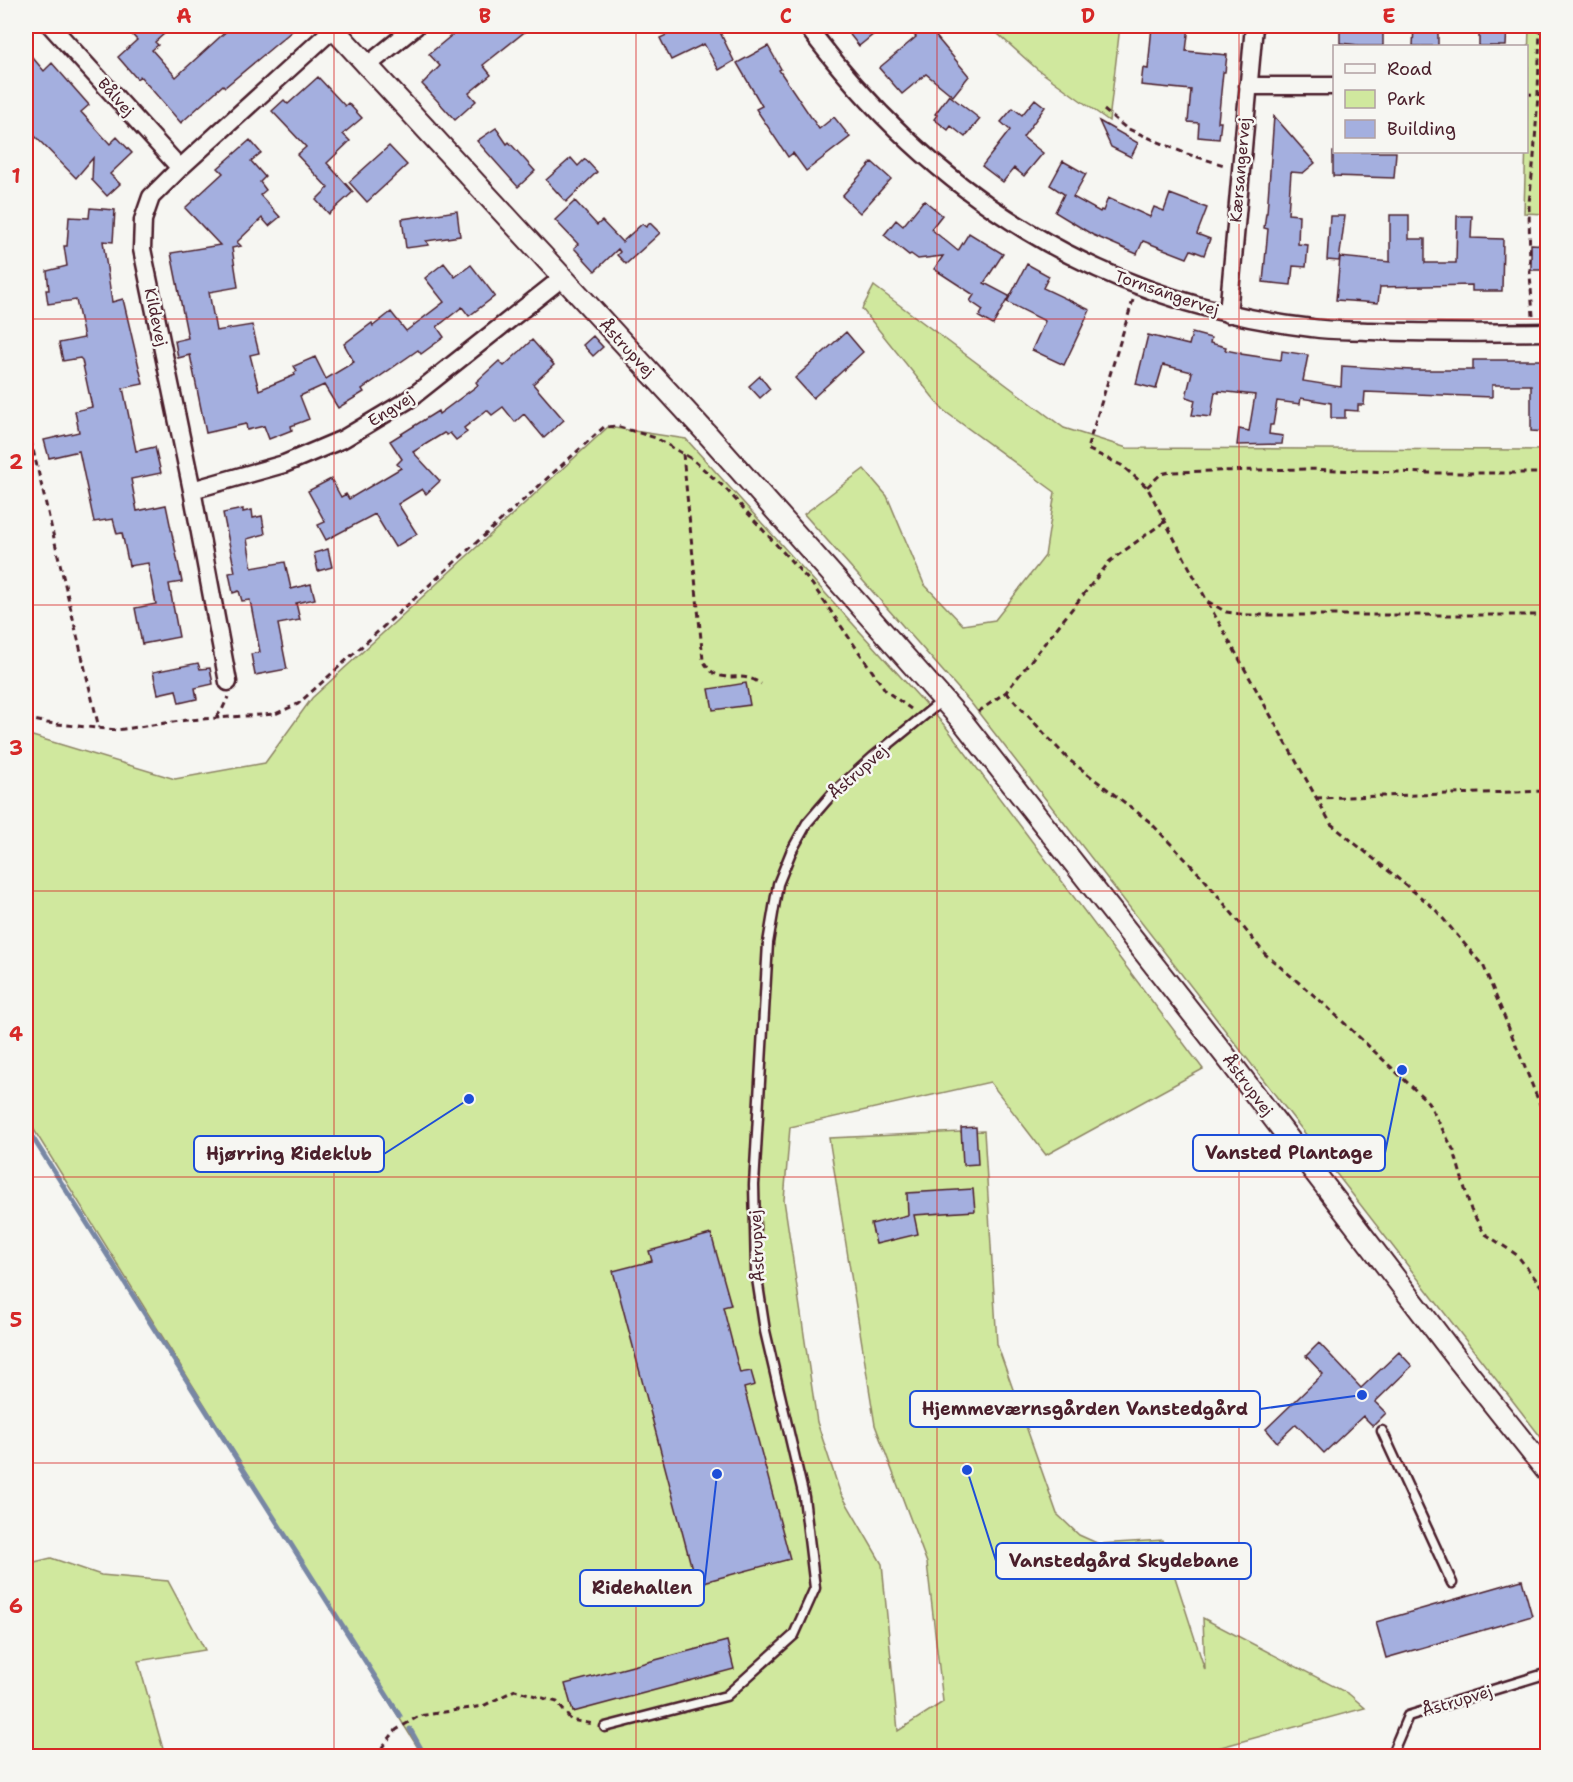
<svg xmlns="http://www.w3.org/2000/svg" width="1573" height="1782" font-family="'Shantell Sans',sans-serif">
<rect width="100%" height="100%" fill="#f6f6f2"/>
<filter id="ink" filterUnits="userSpaceOnUse"><feTurbulence type="fractalNoise" baseFrequency=".0167" numOctaves="2"/><feDisplacementMap in="SourceGraphic" scale="12" xChannelSelector="R" yChannelSelector="G"/><feConvolveMatrix kernelMatrix="1 2 1 2 8 2 1 2 1" color-interpolation-filters="sRGB"/></filter>
<g filter="url(#ink)">
<path fill="#d0e89e" stroke="#8d8464" stroke-width="1.5" d="M989 26H1120L1109 121 1037 69Z
M1529 26H1547V214L1524 213Z
M874 286 1064 428 1127 448 1547 450V1445L971 703 804 514 864 469 887 496 924 584 963 625 995 620 1045 556 1055 492 943 410 862 309Z
M608 427 686 439 946 727 1203 1069 1046 1155 990 1082 790 1127 784 1200 817 1422 840 1492 882 1564 898 1731 943 1702 927 1563 875 1425 829 1138 984 1131 997 1344 1057 1514 1079 1535 1099 1544 1163 1540 1205 1670 1203 1618 1349 1694 1365 1708 1188 1756H423L26 1117V734L175 779 265 763 312 698Z
M51 1558 101 1575 168 1581 205 1650 138 1661 165 1756H26V1564Z"/>
<g fill="none" stroke-linecap="round" stroke-linejoin="round">
<path stroke="#7887a4" stroke-width="5" d="M26 1127 400 1716
M410 1729 425 1756"/>
</g>
<path fill="#a4afdf" stroke="#4a1f2b" stroke-width="1.5" d="M124 26H173L155 42 158 45 152 50 176 77 232 26H298L225 87 223 85 181 123 140 76 137 79 118 57 137 40Z
M463 26H532L483 65 491 75 469 93 476 101 455 120 422 84 440 66 429 54Z
M685 26H717L734 61 719 70 704 44 671 60 660 38Z
M843 26H884L859 46Z
M906 26H944L934 34 969 76 953 96 926 74 902 94 879 68 916 37Z
M1152 26H1189L1186 51 1227 55 1225 72H1223L1218 122H1221L1219 139 1198 137 1199 123 1188 122 1191 90 1141 85 1143 68 1148 69Z
M1340 26H1383V46H1358V45L1340 43Z
M1414 26H1438V46H1413Z
M1479 26H1507L1506 46H1479Z
M768 46 781 69 779 70 819 129 834 117 850 137 806 171 793 153 788 157 756 109 762 106 737 63Z
M26 50 44 71 52 63 89 105 81 112 110 144 117 137 132 153 110 174 120 184 107 196 92 180 93 158 76 178 27 128 32 123 26 116Z
M318 77 345 106 348 103 362 118 343 134 350 141 327 163 353 192 329 214 316 200 328 188 297 155 306 147 272 111 284 100 288 104Z
M949 95 980 119 965 137 951 126 948 130 934 119 937 115 935 114Z
M1035 99 1045 107 1023 137 1043 153 1024 176 1014 168 1003 182 982 166 1010 130 1001 122 1013 108 1022 115Z
M1274 116 1315 163 1303 173 1291 172 1288 214 1299 215 1298 244 1308 245 1306 267 1293 266 1291 285 1263 282 1268 229 1264 228 1266 213H1267Z
M1099 121 1138 143 1131 157 1111 147Z
M496 128 507 144 509 142 535 171 518 187 477 141Z
M250 140 261 153 251 161 265 177 260 182 266 190 260 195 280 217 269 226 262 218 237 242 241 246 232 248 238 287 209 292 216 331 252 325 259 353 250 355 259 390 295 375 294 373 297 371 294 366 315 357 326 379 354 362 344 344 372 323 373 326 391 312 406 331 444 302 425 278 444 263 455 277 471 265 495 296 469 316 462 307 437 327 444 337 421 354 418 350 362 389 364 392 338 408 324 385 300 396 309 419 291 426 292 430 269 439 264 426 247 430 246 424 206 433 190 355 178 358 175 341 188 338 171 253 220 245 185 208 223 173 218 168Z
M389 146 407 165 367 202 349 182Z
M1333 152H1396L1394 178 1333 176Z
M571 158 578 166 585 159 597 172 566 202 546 180Z
M1063 161 1086 174 1073 197 1100 212 1101 210 1103 211 1108 198 1150 217 1154 207 1164 211 1170 194 1207 208 1197 234 1210 239 1204 255 1191 250 1187 258 1143 241 1137 254 1093 235 1055 212 1064 194 1050 185Z
M872 162 891 179 860 213 842 196Z
M924 200 942 215 931 229 958 251 969 233 1003 254 984 283 1009 296 993 325 979 317 983 310 970 301 974 295 934 269 943 256 918 259 911 254 909 255 884 235 896 220 903 226Z
M575 201 597 225 602 221 622 242 642 224 646 227 650 223 660 233 626 264 617 255 620 252 618 249 595 271 574 248 578 244 555 220Z
M90 208 115 210 113 242 103 241 112 302 123 299 143 384 123 388 136 451 155 447 161 473 131 479 137 511 166 505 182 582 169 584 179 637 142 644 135 608 156 604 148 563 129 566 122 533 117 534 113 519 94 522 79 451 49 458 44 440 79 432 75 411 92 407 82 360 80 358 63 361 59 343 84 338 76 300 48 304 46 290H49L47 271 67 266 64 246H67L69 217 89 218Z
M457 211 460 236 426 241 429 245 406 248 402 219Z
M1390 215H1409V239H1425V263H1456L1457 216H1472L1471 238 1503 239 1502 291H1472V285L1380 287 1378 303 1336 300 1340 257 1390 262Z
M1330 216H1345L1339 261 1327 260Z
M1531 244 1548 245V270H1531Z
M1027 264 1049 276 1043 288 1090 310 1064 365 1032 350 1045 321 1007 302Z
M846 332 863 352 813 398 795 378Z
M1192 333 1211 338 1210 343 1226 347 1225 350 1241 353V354L1281 360 1282 351 1308 355 1303 381 1341 387 1342 366 1412 370H1473V360H1548V432L1531 431V385H1492V397L1365 392 1364 405H1358V411L1345 410V418H1331V403L1301 398 1300 404 1277 401 1273 425H1270L1269 434 1283 436 1282 444 1237 445 1239 429 1249 431 1255 395 1219 391V393L1215 392 1211 417 1192 415 1195 400 1186 397 1192 372 1163 365 1156 389 1136 384 1148 335 1189 345Z
M593 336 603 347 593 356 583 345Z
M532 340 554 365 533 384 564 420 544 438 524 414 515 422 503 407 492 415 487 410 464 428 467 432 456 440 450 433 447 435 444 433 413 452 440 481 426 494 422 489 398 504 417 534 395 547 375 514 326 540 318 525 325 522 308 491 331 479 341 497 346 494 349 499 401 468 397 464 402 459 390 441 438 411 439 414 478 385 476 382 499 361 504 366Z
M760 376 770 389 760 398 749 386Z
M243 509V512L252 510 253 518 262 516 265 534 247 539 252 568 285 562 291 589 311 584 315 599 296 603 300 620 278 624 287 669 255 675 251 654 260 652 250 600 242 601 239 591 233 593 229 573 235 572 223 513Z
M328 549 332 567 318 571 314 553Z
M198 663 200 669 210 668 213 684 195 688 197 699 179 703 176 690 158 694 153 672Z
M746 683 750 705 713 710 709 689Z
M976 1127 978 1164 963 1165 961 1128Z
M973 1189 975 1211 914 1215 918 1234 876 1244 871 1224 908 1215 907 1193Z
M711 1234 731 1305 723 1307 740 1373 751 1371 755 1385 744 1388 790 1559 696 1584 613 1271 652 1261 649 1251Z
M1319 1343 1361 1388 1399 1352 1412 1366 1375 1402 1386 1413 1373 1426 1363 1416 1324 1453 1296 1424 1277 1442 1266 1429 1323 1374 1306 1356Z
M1522 1580 1532 1616 1386 1658 1376 1622Z
M727 1641 734 1669 573 1712 565 1684Z"/>
<g fill="none" stroke-linecap="round" stroke-linejoin="round">
<g stroke="#4a1f2b" stroke-width="13">
<path id="service" d="M1382 1431 1452 1583
M605 1727 726 1696 794 1635 815 1588 804 1497 765 1331 756 1272 754 1185 768 943 778 884 791 852 807 823 833 793 873 757 943 700
M1391 1756 1408 1716 1548 1673"/>
</g>
<g stroke="#4a1f2b" stroke-width="21">
<path id="minor" d="M51 26 180 168
M807 26C932 195 1101 303 1312 328 1331 331 1351 330 1371 331 1430 333 1489 333 1548 332
M368 65 416 26
M1248 86H1334
M1228 314 1254 26
M192 490 284 464 343 439 408 400 562 278
M228 682 192 490 142 249 143 220 151 197 180 168 334 28"/>
</g>
<g stroke="#4a1f2b" stroke-width="24">
<path id="tertiary" d="M331 26 710 437 963 722 1231 1063 1458 1360 1548 1473"/>
</g>
<path stroke="#4a1f2b" stroke-width="3" stroke-dasharray="6 4.5" stroke-linecap="butt" d="M1526 94 1548 95
M1104 110 1126 128 1187 154 1224 165
M1133 300 1087 449 1121 465 1147 487 1207 601 1226 612 1248 615H1548
M1533 316 1530 274 1529 203 1534 157 1538 94 1540 26
M26 420 99 728
M683 454 703 660C719 690 738 667 761 684
M1147 487 1161 474 1170 472 1305 469 1427 473H1548
M1208 603 1331 824 1434 908 1484 967 1548 1124
M1006 692 1068 759 1150 822 1205 880 1265 954 1324 1004 1428 1102 1454 1151 1471 1210 1484 1233 1517 1255 1548 1295
M978 712 1006 692 1110 561 1164 522
M216 717 222 710 228 697
M26 718 47 723 117 730 187 720 275 714 298 704 604 427 616 426 656 438 692 459 725 488 812 584 886 691 911 709
M1316 798 1548 791
M375 1756 396 1730 419 1716 483 1706 515 1690 557 1702 571 1720 594 1724"/>
<use href="#service" stroke="#f6f6f2" stroke-width="8"/>
<use href="#minor" stroke="#f6f6f2" stroke-width="16"/>
<use href="#tertiary" stroke="#f6f6f2" stroke-width="20"/>
</g>
</g>
<path fill="none" stroke="#d62828" stroke-width="1.5" stroke-opacity="0.55" d="M334 26V1756M636 26V1756M937 26V1756M1239 26V1756M26 319H1548M26 605H1548M26 891H1548M26 1177H1548M26 1463H1548"/>
<g text-anchor="middle" dominant-baseline="central" stroke-width="5" stroke-linejoin="round" paint-order="stroke">
<g font-size="16" fill="#4a1f2b" stroke="#f6f6f2">
<text transform="translate(116 97) rotate(48)">Bålvej</text>
<text transform="translate(1240 170) rotate(-85)">Kærsangervej</text>
<text transform="translate(1167 293) rotate(19)">Tornsangervej</text>
<text transform="translate(156 317) rotate(78)">Kildevej</text>
<text transform="translate(627 348) rotate(47)">Åstrupvej</text>
<text transform="translate(391 409) rotate(-32)">Engvej</text>
<text transform="translate(858 772) rotate(-42)">Åstrupvej</text>
<text transform="translate(1248 1085) rotate(53)">Åstrupvej</text>
<text transform="translate(757 1246) rotate(-93)">Åstrupvej</text>
<text transform="translate(1457 1701) rotate(-17)">Åstrupvej</text>
</g>
</g>
<path fill="none" stroke="#1d4ed8" stroke-width="2" d="M1402 1070L1385 1153M469 1099L384 1154M1362 1395L1260 1409M967 1470L996 1561M717 1474L704 1588"/>
<g fill="#1d4ed8" stroke="#f6f6f2" stroke-width="2">
<circle cx="1402" cy="1070" r="6"/>
<circle cx="469" cy="1099" r="6"/>
<circle cx="1362" cy="1395" r="6"/>
<circle cx="967" cy="1470" r="6"/>
<circle cx="717" cy="1474" r="6"/>
</g>
<g fill="#f6f6f2" stroke="#1d4ed8" stroke-width="2">
<rect x="1193" y="1135" width="192" height="36" rx="6"/>
<rect x="194" y="1136" width="190" height="36" rx="6"/>
<rect x="910" y="1391" width="350" height="36" rx="6"/>
<rect x="996" y="1543" width="255" height="36" rx="6"/>
<rect x="580" y="1570" width="124" height="36" rx="6"/>
</g>
<g font-size="18" text-anchor="middle" font-weight="bold" fill="#4a1f2b">
<text x="1289" y="1159">Vansted Plantage</text>
<text x="289" y="1160">Hjørring Rideklub</text>
<text x="1085" y="1415">Hjemmeværnsgården Vanstedgård</text>
<text x="1124" y="1567">Vanstedgård Skydebane</text>
<text x="642" y="1594">Ridehallen</text>
</g>
<rect width="1573" height="1782" fill="none" stroke="#f6f6f2" stroke-width="66"/>
<rect x="1333" y="45" width="195" height="108" fill="#f6f6f2" stroke="#b1a0a2" stroke-width="1.5"/>
<rect x="1345" y="64" width="30" height="9" fill="#f6f6f2" stroke="#b1a0a2" stroke-width="1.5"/>
<text x="1387" y="75" font-size="18" fill="#4a1f2b">Road</text>
<rect x="1345" y="90" width="30" height="18" fill="#d0e89e" stroke="#b1a0a2" stroke-width="1.5"/>
<text x="1387" y="105" font-size="18" fill="#4a1f2b">Park</text>
<rect x="1345" y="120" width="30" height="18" fill="#a4afdf" stroke="#b1a0a2" stroke-width="1.5"/>
<text x="1387" y="135" font-size="18" fill="#4a1f2b">Building</text>
<rect x="33" y="33" width="1507" height="1716" fill="none" stroke="#d62828" stroke-width="2"/>
<g font-size="20" text-anchor="middle" font-weight="bold" fill="#d62828">
<text x="184" y="23">A</text>
<text x="485" y="23">B</text>
<text x="786" y="23">C</text>
<text x="1088" y="23">D</text>
<text x="1389" y="23">E</text>
<text x="16" y="183">1</text>
<text x="16" y="469">2</text>
<text x="16" y="755">3</text>
<text x="16" y="1041">4</text>
<text x="16" y="1327">5</text>
<text x="16" y="1613">6</text>
</g>
</svg>
